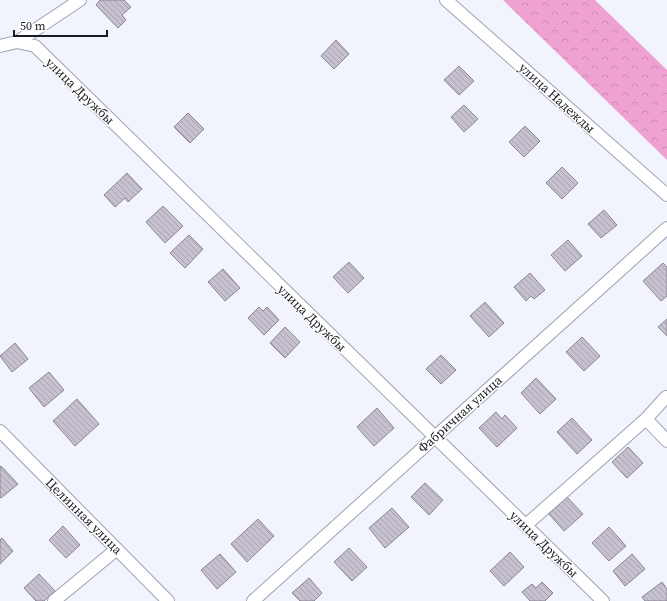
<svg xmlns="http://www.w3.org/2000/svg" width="667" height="601" font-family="'Source Serif 4',serif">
<defs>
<pattern id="forest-crowns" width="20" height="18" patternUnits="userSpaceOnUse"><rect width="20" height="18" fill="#efa1d2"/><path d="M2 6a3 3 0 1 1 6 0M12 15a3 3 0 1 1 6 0" fill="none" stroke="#cc8ab4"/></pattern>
<pattern id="building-back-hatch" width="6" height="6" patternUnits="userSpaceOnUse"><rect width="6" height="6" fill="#c7c0cf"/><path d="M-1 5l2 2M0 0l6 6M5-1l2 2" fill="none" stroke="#aaa4b1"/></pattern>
</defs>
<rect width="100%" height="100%" fill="#f1f3fd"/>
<path fill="url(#forest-crowns)" d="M503 0H595L667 70V160Z"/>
<path fill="url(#building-back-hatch)" stroke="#8b8593" d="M100 0H124L131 7 122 15 126 20 118 28 96 5Z
M336 40 349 54 334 69 321 56Z
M459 66 474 81 459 95 444 80Z
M464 105 478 119 464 132 451 117Z
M188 113 204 129 190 143 174 127Z
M525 126 540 141 524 157 509 142Z
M562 167 578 183 562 199 546 183Z
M127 173 142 189 128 202 125 198 115 207 104 195Z
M163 206 183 226 165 243 146 222Z
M604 210 617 225 601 238 588 224Z
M189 235 203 249 185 268 170 253Z
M568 240 582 256 565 271 551 255Z
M349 262 364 278 348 293 333 277Z
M663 263 667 267V296L661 301 643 281Z
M223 269 240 288 225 301 208 282Z
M530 273 545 290 534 299 531 296 526 301 514 287Z
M485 302 504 323 489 337 470 316Z
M259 307 263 311 267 307 279 320 264 335 248 318Z
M667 319V336L658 327Z
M285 327 300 342 285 358 270 343Z
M582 337 600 356 584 371 566 352Z
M15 343 28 359 12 372 0 356Z
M441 355 456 370 441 384 426 369Z
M49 372 64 390 44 407 29 388Z
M536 378 556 399 540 414 521 393Z
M77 399 99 424 75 446 53 421Z
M377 408 394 428 374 446 357 427Z
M496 412 502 419 505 415 517 428 497 447 479 428Z
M572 418 592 440 577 454 557 432Z
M628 447 643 463 627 478 612 462Z
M1 466 18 484 1 498 0 497V467Z
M425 483 443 500 429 515 411 497Z
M567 497 583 514 564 531 549 514Z
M392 508 409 527 385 548 369 528Z
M258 519 274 536 247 562 231 544Z
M63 526 80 545 66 558 49 540Z
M609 527 626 546 609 561 592 543Z
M2 538 13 551 0 564V540Z
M349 548 367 567 352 581 334 562Z
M510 552 524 567 504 586 490 571Z
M220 554 236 572 217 589 201 570Z
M632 554 645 569 625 586 613 571Z
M39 574 55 591 44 601H36L24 588Z
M309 578 322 593 314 601H300L292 593Z
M542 582 553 593 545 601H530L522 592 532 584 536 588Z
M662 582 667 589V601H645L642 597Z"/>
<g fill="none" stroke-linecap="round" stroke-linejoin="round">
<g stroke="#9ea3b2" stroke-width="14">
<path id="minor" d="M446 0 667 195
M17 42 35 46 603 601
M0 46 17 42 80 0
M646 419 667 441
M0 431 168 601
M526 525 646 419 666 397
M54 601 117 549
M253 601 667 228"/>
</g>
<use href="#minor" stroke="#fff" stroke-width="12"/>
</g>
<g text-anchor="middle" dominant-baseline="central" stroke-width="3" stroke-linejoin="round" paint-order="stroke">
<g font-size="13" fill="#191b20" stroke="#fff">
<text transform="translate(80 91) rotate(44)">улица Дружбы</text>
<text transform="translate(557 98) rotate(42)">улица Надежды</text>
<text transform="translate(312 318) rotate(44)">улица Дружбы</text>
<text transform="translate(460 414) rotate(-42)">Фабричная улица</text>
<text transform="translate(84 516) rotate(45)">Целинная улица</text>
<text transform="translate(544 544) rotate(44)">улица Дружбы</text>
</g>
</g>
<path d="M14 30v6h93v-6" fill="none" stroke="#191b20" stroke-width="2"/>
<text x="20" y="30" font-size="12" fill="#191b20" stroke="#ffffff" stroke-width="3" paint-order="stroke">50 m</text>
</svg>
